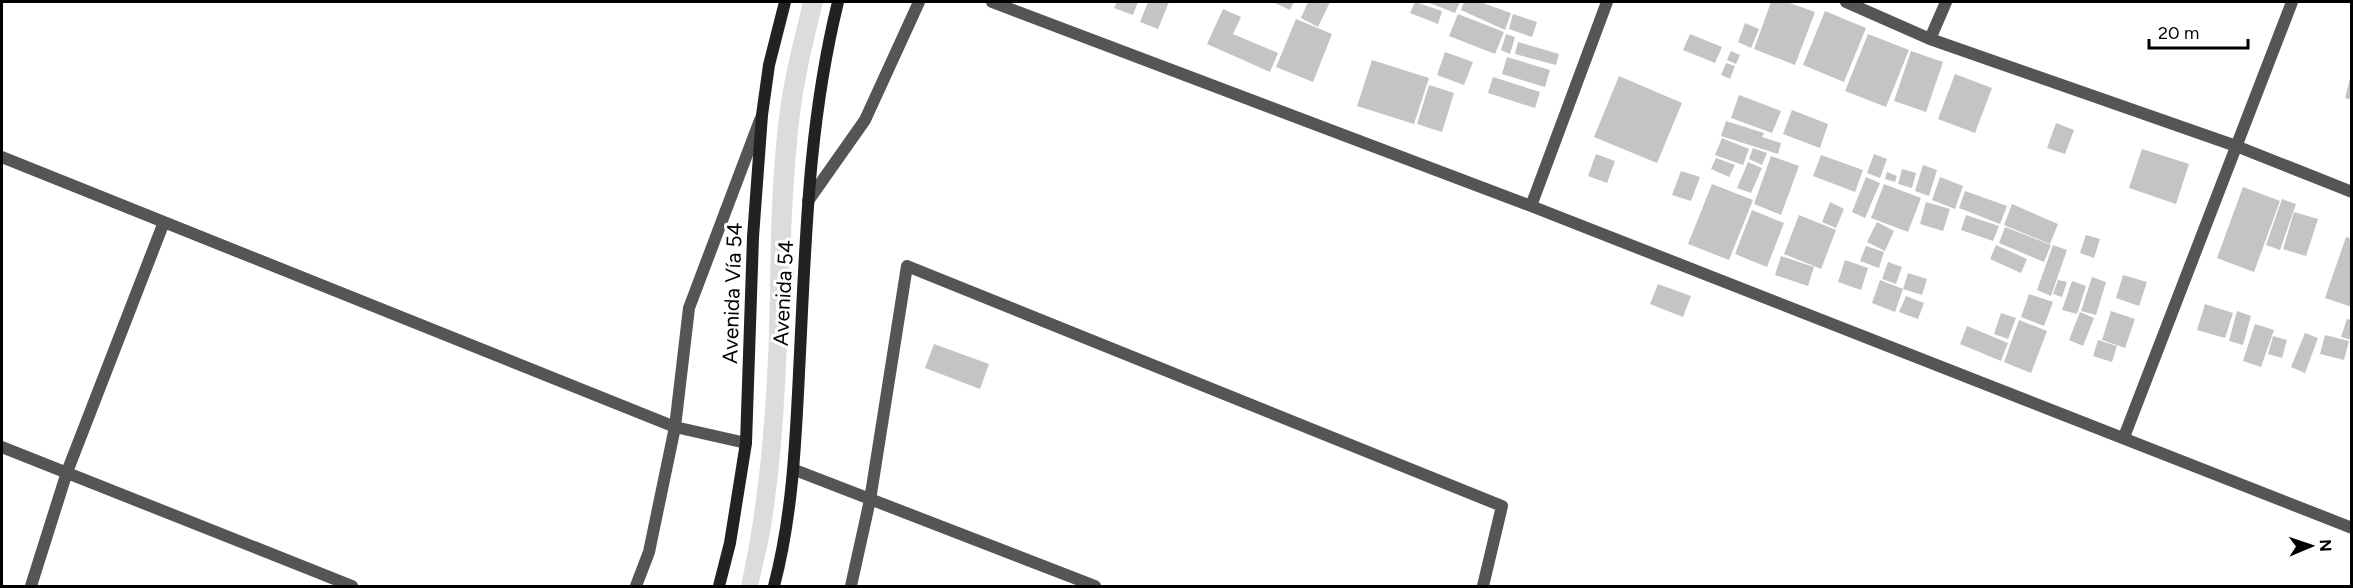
<svg xmlns="http://www.w3.org/2000/svg" width="2353" height="588" font-family="Figtree,sans-serif">
<rect width="100%" height="100%" fill="#fff"/>
<path fill="#dcdcdc" d="M803 2H823C813 44 802 87 798 131 785 260 792 391 772 520 769 542 763 564 758 586H741C759 503 766 419 769 334 771 265 770 195 778 126 782 84 793 43 803 2Z"/>
<path fill="#c4c4c4" d="M1117 2H1138L1133 15 1114 8Z
M1148 2H1169L1158 29 1140 22Z
M1273 2H1294L1290 10Z
M1308 2H1330L1318 27 1301 18Z
M1415 2 1442 11 1438 24 1410 13Z
M1427 2H1460L1455 13Z
M1464 2H1480L1511 13 1505 30 1461 10Z
M1771 2H1787L1815 12 1795 65 1754 49Z
M1223 9 1241 17 1233 34 1278 53 1270 72 1207 44Z
M1825 11 1866 28 1844 82 1803 65Z
M1458 14 1504 32 1495 54 1449 36Z
M1513 14 1537 22 1532 37 1509 29Z
M1296 19 1332 34 1313 82 1276 67Z
M1745 23 1759 29 1751 48 1738 42Z
M1506 34 1515 37 1510 54 1501 50Z
M1690 34 1722 47 1715 63 1683 50Z
M1868 34 1909 50 1886 107 1845 91Z
M1518 42 1559 54 1556 65 1515 54Z
M1731 51 1740 55 1736 64 1727 60Z
M1911 51 1943 62 1926 112 1894 101Z
M1445 52 1473 62 1464 85 1437 75Z
M1507 57 1550 70 1545 87 1502 74Z
M1372 60 1429 78 1414 124 1357 106Z
M1726 63 1735 66 1730 79 1721 75Z
M1955 74 1992 88 1975 133 1938 119Z
M2351 75H2352V100L2345 98Z
M1619 76 1682 103 1657 163 1594 137Z
M1493 77 1540 92 1535 108 1488 93Z
M1429 85 1454 93 1442 132 1417 124Z
M1739 95 1781 111 1772 133 1731 118Z
M1792 110 1828 124 1820 148 1783 134Z
M1726 121 1764 133 1762 137 1781 143 1778 154 1721 136Z
M2056 123 2074 130 2065 154 2047 148Z
M1722 138 1749 149 1743 165 1715 155Z
M1753 148 1767 153 1762 165 1749 159Z
M2142 149 2189 164 2176 204 2129 188Z
M1596 154 1615 161 1607 183 1588 176Z
M1874 154 1887 159 1880 178 1867 173Z
M1821 155 1863 170 1855 192 1813 176Z
M1771 156 1799 166 1781 215 1754 204Z
M1716 158 1735 165 1729 177 1711 169Z
M1748 162 1762 168 1751 193 1737 188Z
M1923 165 1937 170 1929 196 1915 191Z
M1902 169 1916 173 1912 188 1898 184Z
M1681 171 1700 177 1691 201 1672 195Z
M1887 172 1897 176 1895 182 1885 179Z
M1866 177 1880 183 1865 218 1852 212Z
M1940 177 1963 186 1955 209 1932 200Z
M1712 184 1753 200 1729 260 1688 244Z
M1884 184 1921 198 1908 232 1871 218Z
M2243 187 2280 201 2254 272 2217 258Z
M1965 191 2007 206 2000 224 1959 208Z
M2282 199 2296 204 2280 250 2266 245Z
M1830 202 1844 209 1836 228 1822 222Z
M1926 202 1950 209 1943 231 1920 224Z
M2012 204 2058 224 2050 244 2004 225Z
M1752 210 1784 223 1767 267 1735 254Z
M2294 212 2318 219 2306 256 2283 249Z
M1799 215 1836 230 1821 269 1784 254Z
M1966 215 1999 226 1993 241 1961 230Z
M1877 222 1894 231 1885 251 1867 242Z
M2005 227 2051 245 2044 262 1999 243Z
M2086 235 2100 239 2094 258 2080 253Z
M2346 237 2352 239V307L2325 298Z
M1996 245 2027 259 2021 273 1990 259Z
M2053 245 2067 250 2051 296 2037 290Z
M1866 246 1884 252 1879 268 1860 261Z
M1781 256 1814 267 1808 286 1775 275Z
M1845 260 1868 268 1861 290 1838 282Z
M1888 262 1902 267 1896 284 1882 279Z
M1908 273 1927 279 1922 295 1903 289 1895 312 1872 303 1880 280 1903 289Z
M2123 275 2147 282 2139 306 2116 298Z
M2092 277 2106 282 2096 315 2081 311Z
M2058 280 2067 282 2062 297 2053 294Z
M2072 281 2086 286 2077 314 2062 310Z
M1658 284 1691 296 1683 317 1650 304Z
M2029 294 2053 302 2044 326 2021 317Z
M1906 296 1924 303 1918 319 1899 312Z
M2205 304 2233 313 2225 338 2197 330Z
M2111 311 2135 319 2125 348 2102 340Z
M2237 311 2251 316 2243 345 2229 341Z
M2080 312 2094 318 2083 346 2069 340Z
M2001 313 2016 318 2008 339 1994 334Z
M2347 319 2352 320V340L2341 337Z
M2019 320 2047 331 2031 373 2004 362Z
M2255 324 2274 330 2261 367 2243 361Z
M1967 326 2008 343 2001 361 1960 344Z
M2305 333 2318 338 2305 373 2291 367Z
M2325 335 2349 341 2344 360 2320 354Z
M2273 336 2287 340 2282 358 2268 354Z
M2098 340 2117 346 2112 362 2093 356Z
M934 344 989 364 980 389 925 368Z"/>
<g fill="none" stroke-linecap="round" stroke-linejoin="round">
<path stroke="#555" stroke-width="12" d="M992 2 1531 206 2352 528
M1846 2 1930 39 2236 146 2352 192
M1930 39 1946 2
M2 157 675 427 746 443
M808 201 865 120 919 2
M1531 206 1607 2
M2124 437 2292 2
M2 447 352 586
M795 470 1095 586
M31 586 67 472 164 222
M636 586 649 552 675 427 689 308 760 120
M851 586 870 500 907 266 1502 506 1483 586"/>
<path stroke="#222" stroke-width="12" d="M719 586 730 543 746 443 753 237 762 115 769 65 785 2
M774 586C794 510 796 431 800 353 806 231 809 120 838 2"/>
</g>
<g text-anchor="middle" dominant-baseline="central" stroke-width="6" stroke-linejoin="round" paint-order="stroke">
<g font-size="21" fill="#000" stroke="#fff">
<text transform="translate(732 293) rotate(-88)">Avenida Vía 54</text>
<text transform="translate(783 293) rotate(-87)">Avenida 54</text>
</g>
</g>
<rect width="2353" height="588" fill="none" stroke="#000000" stroke-width="6"/>
<g transform="translate(2311 546) rotate(88)" stroke="#ffffff" stroke-width="4.5" paint-order="stroke">
<path d="M0-4.5L10 22L0 15L-10 22Z" fill="#000000"/>
<text y="-9" font-size="16" font-weight="bold" text-anchor="middle" fill="#000000">N</text>
</g>
<path d="M2149 39v9h99v-9" fill="none" stroke="#000000" stroke-width="3"/>
<text x="2158" y="39" font-size="18" fill="#000000" stroke="#ffffff" stroke-width="4.5" paint-order="stroke">20 m</text>
</svg>
